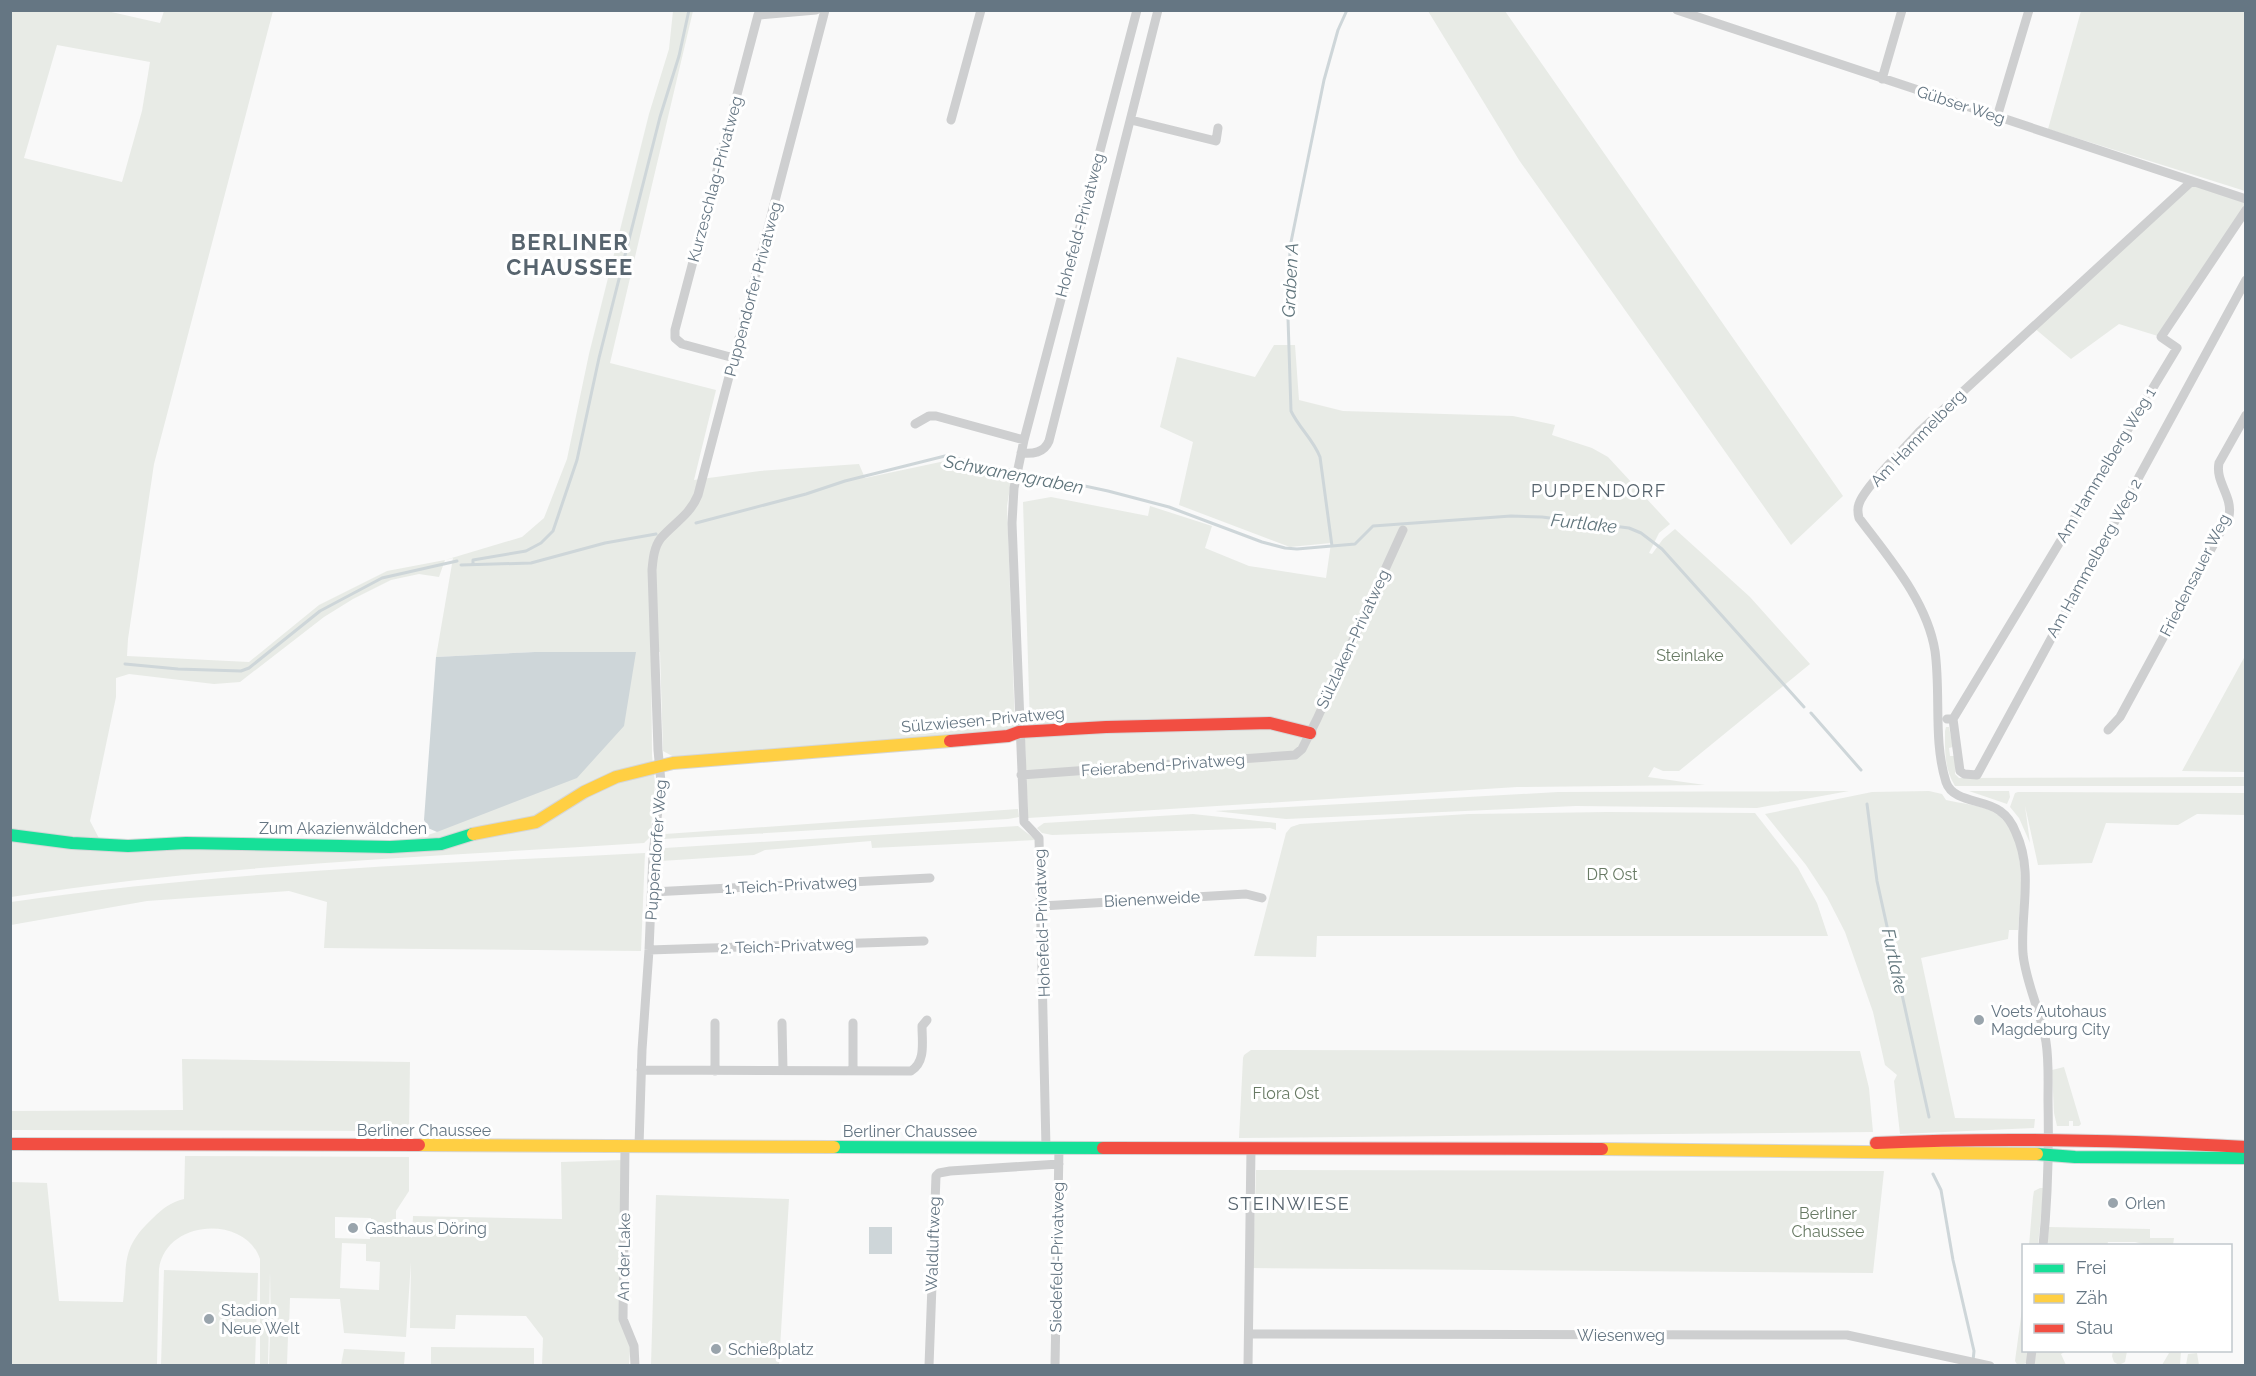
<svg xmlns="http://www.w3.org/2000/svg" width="2256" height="1376" font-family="Raleway,sans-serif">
<rect width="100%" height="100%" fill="#f9f9f9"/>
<path fill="#e8ebe6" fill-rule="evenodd" d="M11 11H107L160 23 164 11H273L154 464 128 639 127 656 249 662 319 605 387 571 445 560 522 537 544 518 567 459 589 354 649 114 669 49 673 11H693L610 363 716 390 694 480 760 471 859 464 865 478 945 461 1012 476 1007 506 1015 727 1011 731 674 757 663 751 660 652H651L652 755 655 784 650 837 644 843C433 857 220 864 11 897ZM57 45 150 62 142 111 122 182 24 158ZM453 558 436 657 535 652H636L437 832 390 847 102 844 90 821 116 697V678L129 674 214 684 240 682 324 617 353 599 391 580 419 574 439 577 445 560Z
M1428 11H1505L1843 496 1791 545 1519 160Z
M2081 11H2245V191L2048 129Z
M2192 181 2245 199V210L2161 337 2119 324 2071 359 2033 327Z
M1274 345H1295L1299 400 1343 411 1513 416 1555 425 1552 435 1592 448 1608 457 1670 524 1659 533 1649 553 1652 554 1663 539 1675 529 1750 597 1810 664 1679 771H1663L1654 767 1648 777 1705 785 1517 787 1028 818 1025 740 1030 725 1023 502 1051 497 1148 516 1150 506 1212 526 1205 548 1249 566 1326 578 1331 543 1290 547 1179 505 1193 442 1160 427 1177 357 1255 377Z
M2245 656V772L2182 771Z
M1946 727H1949L1953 747 1949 748 1950 756H1956L1955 774 1959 778 2245 777V786H1955C1944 768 1945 751 1945 731Z
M1849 791 1757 808 1576 806 1286 819 1215 811 1558 792Z
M1929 791 1942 794 1946 800C1962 804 1980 804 1995 813 2029 835 2021 896 2018 930H2009L2008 939 1921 958 1955 1118 2035 1119 2034 1128 1900 1134 1894 1081 1897 1075 1885 1065 1873 1012 1845 932 1827 897 1806 865 1765 814 1872 792Z
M1969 791H2009L2010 797 2007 804Z
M2018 792 2245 793V815L2197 814 2178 825 2106 823 2092 863 2038 865 2025 806 2030 843 2019 818 2010 807 2015 793Z
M1018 809 1019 817 1008 819 663 839 660 837 665 834Z
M1607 812 1755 813 1798 868 1817 903 1828 936H1317L1316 957 1254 956 1286 833 1291 827 1300 824 1469 814Z
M1193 814 1276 823V830L1270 828 1052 835 1042 833 1037 828 1044 823Z
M1018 826 1036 840 872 848 871 841 765 850 754 855 661 861 665 848Z
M645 853 641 951 324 948 327 902 289 891 147 901 11 925V902C221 871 433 864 645 853Z
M1251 1050 1860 1051 1869 1088 1873 1132 1239 1138 1243 1058 1244 1055Z
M182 1059 410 1062 409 1131 11 1130V1111L183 1110Z
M2064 1067 2081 1124 2079 1126H2073V1121H2069V1126H2057L2054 1113 2052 1070Z
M185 1156 409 1157V1191L396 1211V1226L412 1238 413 1216 562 1219 561 1162 623 1160V1319L635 1351H630L629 1365H542L543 1338 526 1316 456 1315 455 1329 410 1328 411 1262 406 1337 344 1333 340 1299 290 1298 289 1327 271 1326 270 1272 268 1365H260V1259C245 1215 166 1219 159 1269L157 1365 11 1366V1182L47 1183 59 1301 123 1302C128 1262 120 1249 153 1218 162 1209 171 1202 184 1199ZM335 1217 371 1218 370 1239 335 1238ZM342 1243 366 1244V1261L380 1262 379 1290 340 1288Z
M1256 1170 1884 1171 1873 1273 1253 1268Z
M2040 1188H2044L2038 1245 2029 1246 2033 1197 2034 1191Z
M656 1195 789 1199 779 1365H651Z
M2049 1227 2150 1229V1238H2174L2173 1245H2147L2135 1242H2108L2107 1246H2047Z
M164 1270 258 1273 255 1365H161Z
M2023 1302 2024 1350 2028 1351 2027 1362 2023 1365 2018 1366 2015 1361Z
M270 1336H288L287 1365H269Z
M431 1347 534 1348V1365H431Z
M344 1349 405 1352 404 1365H341Z
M2036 1351H2066L2061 1354 2066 1365 2034 1366Z
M2113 1351H2127L2125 1362 2119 1365 2114 1362 2112 1356Z
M2162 1351H2181L2180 1365H2162L2169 1353Z
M2197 1353 2199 1365H2186L2188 1354Z"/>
<path fill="#ced6d9" d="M535 652H636L624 726 577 778 437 832 428 828 424 820 436 657Z
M869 1227H892V1254H869Z"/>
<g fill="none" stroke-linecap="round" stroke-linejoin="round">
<path stroke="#ced6d9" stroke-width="3" d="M696 523 806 494 845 481 945 456 1108 491 1169 507 1262 542 1285 548 1297 549 1355 544 1373 526 1511 516 1542 517 1629 528 1641 533 1662 549 1804 707
M1332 546 1320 457C1313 439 1299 428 1291 411L1287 287 1291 242 1324 80 1338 30 1347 10
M473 564V560L526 551 541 543 553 531 577 460 599 358 660 117 679 56 689 10
M461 565 531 563 605 543 656 534
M125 664 178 669 241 671 249 668 320 611 382 578 457 561
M1811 713 1861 770
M1867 804 1877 881 1929 1117
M1933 1174 1941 1190 1953 1260 1974 1351 1973 1361"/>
<g stroke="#d5d6d7" stroke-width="14">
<path id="fast" d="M10 835 72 843 128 846 186 843 390 847 441 844 473 834
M834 1147 1103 1148
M2037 1154 2075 1157 2246 1158"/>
</g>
<g stroke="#d5d6d7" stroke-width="14">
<path id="slow" d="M473 834 536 822 584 792 616 777 673 763 950 741
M419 1145 834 1147
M1602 1149 2037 1154"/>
</g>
<g stroke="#d5d6d7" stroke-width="14">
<path id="jam" d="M950 741 1008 736 1019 732 1106 727 1270 723 1310 733
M1876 1143C2000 1137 2122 1140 2246 1147
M10 1144 419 1145
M1103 1148 1602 1149"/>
</g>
<path stroke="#cecfd0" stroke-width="9" d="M1677 10 2246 199
M1882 79 1902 10
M1997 117 2029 10
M951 120 981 10
M1131 120 1216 141 1218 128
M734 358 682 344 675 338V330L758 15 816 10
M915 424 929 416H936L1024 440
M1021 453C1033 454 1044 453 1049 441L1158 10
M1947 719H1953L2177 348 2161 337 2246 210
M1953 719 1960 771 1964 774 1977 775 2246 280
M2108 730 2120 717 2229 516C2233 496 2215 482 2219 463L2246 415
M1021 775 1295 755 1302 749 1317 719 1403 530
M652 892 930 878
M1042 906 1246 894 1262 898
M649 950 924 941
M715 1023V1071
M782 1023 783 1070
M641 1070 911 1071C926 1062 922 1042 922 1026L927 1020
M853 1071V1023
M625 1146 623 1319 634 1346 635 1366
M639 1146 642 1050 649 950 653 855 661 782 658 750 652 570C653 559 654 547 661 538 674 523 690 515 698 495L825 10
M1046 1148 1039 838 1024 822 1012 523 1014 488 1024 440 1137 10
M2043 1246C2048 1197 2049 1149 2048 1101 2048 1081 2049 1061 2046 1042 2041 1012 2026 984 2023 954 2020 913 2034 872 2016 833 2013 825 2007 816 2000 811 1985 799 1953 803 1946 782 1933 741 1941 694 1935 651 1927 601 1889 558 1859 518 1858 514 1857 509 1859 504 1864 487 1907 446 1920 431L2192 181
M1249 1334 1847 1335 1990 1366
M929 1366 936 1176 939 1173 950 1171 1059 1164
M1055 1366 1059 1148
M1248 1366 1251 1148
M2030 1366 2032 1350"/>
<use href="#fast" stroke="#16e098" stroke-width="12"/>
<use href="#slow" stroke="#ffcf43" stroke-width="12"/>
<use href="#jam" stroke="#f24e42" stroke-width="12"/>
</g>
<g fill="#99a4ac" stroke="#fff" stroke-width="2">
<circle cx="1979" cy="1020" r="6"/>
<circle cx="2113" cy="1203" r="6"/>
<circle cx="353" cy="1228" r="6"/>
<circle cx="209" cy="1319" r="6"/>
<circle cx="716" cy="1349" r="6"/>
</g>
<g text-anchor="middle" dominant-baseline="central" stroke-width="6" stroke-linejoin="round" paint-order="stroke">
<g font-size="16" fill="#657683" stroke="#fff">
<text transform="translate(1961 105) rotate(18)">Gübser Weg</text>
<text transform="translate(715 179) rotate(-75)">Kurzeschlag-Privatweg</text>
<text transform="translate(1080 225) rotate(-75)">Hohefeld-Privatweg</text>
<text transform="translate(753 289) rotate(-75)">Puppendorfer Privatweg</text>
<text transform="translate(1918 438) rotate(-46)">Am Hammelberg</text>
<text transform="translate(2106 465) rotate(-59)">Am Hammelberg Weg 1</text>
<text transform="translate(2094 558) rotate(-61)">Am Hammelberg Weg 2</text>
<text transform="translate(2195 575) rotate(-63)">Friedensauer Weg</text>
<text transform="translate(1353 639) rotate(-65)">Sülzlaken-Privatweg</text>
<text transform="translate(983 720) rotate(-5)">Sülzwiesen-Privatweg</text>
<text transform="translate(1163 765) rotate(-4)">Feierabend-Privatweg</text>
<text x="343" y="828">Zum Akazienwäldchen</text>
<text transform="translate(656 850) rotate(-86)">Puppendorfer Weg</text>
<text transform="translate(791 885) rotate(-3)">1. Teich-Privatweg</text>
<text transform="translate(1152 899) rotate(-3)">Bienenweide</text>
<text transform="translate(1042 923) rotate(-92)">Hohefeld-Privatweg</text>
<text transform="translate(787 946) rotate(-2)">2. Teich-Privatweg</text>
<text x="424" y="1130">Berliner Chaussee</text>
<text x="910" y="1131">Berliner Chaussee</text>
<text transform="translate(933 1244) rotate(-88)">Waldluftweg</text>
<text transform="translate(624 1257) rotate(-89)">An der Lake</text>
<text transform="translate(1057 1257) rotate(-89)">Siedefeld-Privatweg</text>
<text x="1621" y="1335">Wiesenweg</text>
</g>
<g font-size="16" fill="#687a64" stroke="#fff">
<text x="1690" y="655">Steinlake</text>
<text x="1612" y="874">DR Ost</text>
<text x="1286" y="1093">Flora Ost</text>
<text x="1828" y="1213">Berliner<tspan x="1828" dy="18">Chaussee</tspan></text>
</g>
<g font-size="16" fill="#657683" stroke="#fff" text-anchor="start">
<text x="1991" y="1011">Voets Autohaus<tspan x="1991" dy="18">Magdeburg City</tspan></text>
<text x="2125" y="1203">Orlen</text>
<text x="365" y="1228">Gasthaus Döring</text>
<text x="221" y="1310">Stadion<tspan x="221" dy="18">Neue Welt</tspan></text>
<text x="728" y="1349">Schießplatz</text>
</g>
<g font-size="18" font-style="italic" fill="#60757c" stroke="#fff">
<text transform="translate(1290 280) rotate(-87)">Graben A</text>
<text transform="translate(1014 474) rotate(11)">Schwanengraben</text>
<text transform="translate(1584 523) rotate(6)">Furtlake</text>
<text transform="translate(1895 961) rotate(78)">Furtlake</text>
</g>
<g font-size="18" letter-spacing="1.5" fill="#57646e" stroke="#fff">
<text x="1599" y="490">PUPPENDORF</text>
<text x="1289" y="1203">STEINWIESE</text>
</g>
<g font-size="22" font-weight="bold" letter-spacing="1.5" fill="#57646e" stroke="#fff">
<text x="570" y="242">BERLINER<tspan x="570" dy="25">CHAUSSEE</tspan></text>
</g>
</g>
<rect width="2256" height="1376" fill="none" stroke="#657683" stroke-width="24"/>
<rect x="2022" y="1244" width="210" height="108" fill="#ffffff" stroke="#c1c8cd" stroke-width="1.5"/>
<rect x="2034" y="1264" width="30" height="9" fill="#16e098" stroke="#c1c8cd" stroke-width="1.5"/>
<text x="2076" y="1274" font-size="18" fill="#657683">Frei</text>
<rect x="2034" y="1294" width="30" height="9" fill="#ffcf43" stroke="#c1c8cd" stroke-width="1.5"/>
<text x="2076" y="1304" font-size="18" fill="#657683">Zäh</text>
<rect x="2034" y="1324" width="30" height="9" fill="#f24e42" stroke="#c1c8cd" stroke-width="1.5"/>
<text x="2076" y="1334" font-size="18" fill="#657683">Stau</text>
</svg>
